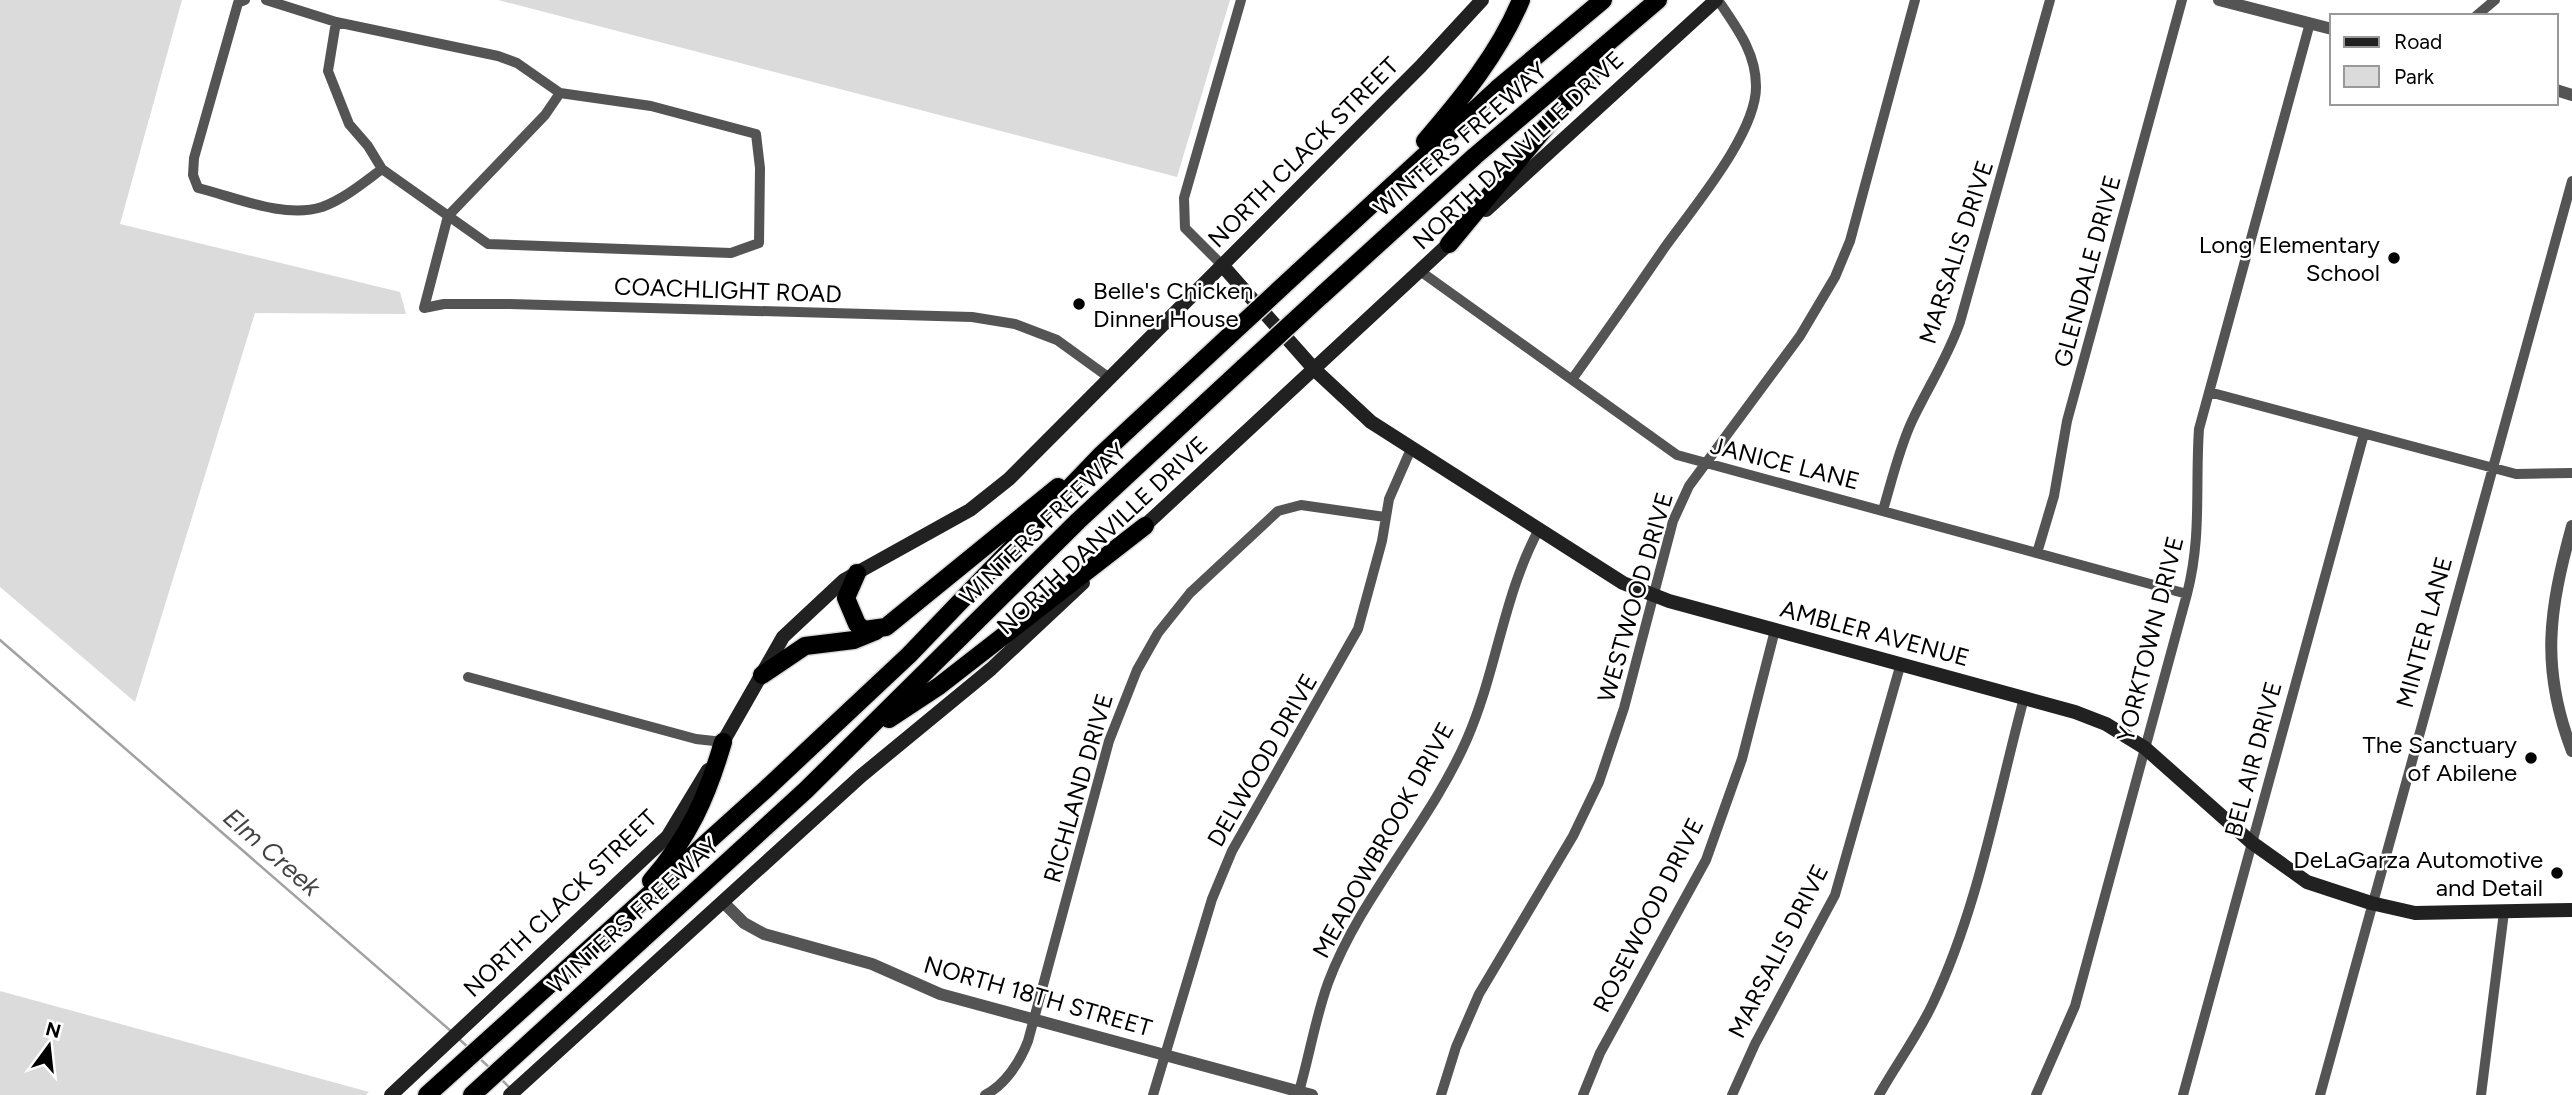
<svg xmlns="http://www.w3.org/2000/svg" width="2572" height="1095" font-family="Figtree,sans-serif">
<rect width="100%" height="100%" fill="#fff"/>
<path fill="#dbdbdb" d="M0 0H182L120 224 400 292 406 314 255 313 135 702 0 587Z
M498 0H1230L1177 177Z
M0 991 369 1092 366 1095H0Z"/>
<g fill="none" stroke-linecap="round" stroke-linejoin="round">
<path stroke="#a2a2a2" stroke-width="2.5" d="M0 640 452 1032
M459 1039 470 1049
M479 1058 490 1068
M500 1078 510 1088"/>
<g stroke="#dbdbdb" stroke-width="21">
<path id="motorway" d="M1425 141C1462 98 1499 53 1521 0
M1449 244 1603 58
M1297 273 1497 89 1603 0
M1321 296 1475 156 1658 0
M857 573 846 598 857 624 864 630 886 627 1058 487
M762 675 805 646 854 640 876 631
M889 719 939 686 1145 526
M651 881C689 837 707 797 723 742
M427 1095 765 790 909 655 1102 454 1228 337
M472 1095 806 790 1078 521 1244 367"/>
</g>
<path stroke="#545454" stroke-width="10" d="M245 0 238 3 194 158 193 175 198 188C235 197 284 219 322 207 344 199 363 183 382 169
M266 0 336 22 498 56 517 63 560 93
M2476 16 2495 0
M336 22 328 71 349 124 368 146 382 169 488 244 731 253 759 243 760 168 756 134 651 106 560 93 545 115 448 216 424 308 444 304H510L972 317 1015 324 1057 340 1111 379
M1222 265 1185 228 1184 198 1241 0
M1420 271 1677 455 2187 594
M1573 378C1604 335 1635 291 1665 247 1692 209 1757 133 1756 86 1756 52 1736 27 1718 0
M2209 392 2516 474 2572 473
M1883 510C1892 480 1899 449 1912 421 1928 387 1948 357 1960 322L2050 0
M2037 553 2054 496 2067 421 2182 0
M468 677 696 739 723 742
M985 1095C1005 1085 1020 1062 1028 1041L1109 741 1137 670 1158 633 1190 593 1278 511 1301 505 1385 517
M1153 1095 1212 899 1232 851 1358 629 1382 541 1389 499 1411 449
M1298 1095C1309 1058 1315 1019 1328 983 1361 895 1430 824 1467 739 1497 670 1503 596 1539 529
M1441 1095 1456 1047 1479 994 1573 836 1599 782 1624 708 1673 521 1689 486 1800 336 1835 277 1850 241 1915 0
M1583 1095 1600 1053 1706 860 1742 759 1775 630
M1732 1095 1755 1044 1835 895 1901 663
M1879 1095C1896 1065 1918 1035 1933 1003 1978 908 1997 799 2024 698
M2036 1095 2075 1006 2187 594C2202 536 2195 487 2199 429L2310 23
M2183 1095 2364 434
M2320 1095 2572 181
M2481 1095 2504 912"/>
<path stroke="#545454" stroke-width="12" d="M2219 0 2332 29
M2556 90 2572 95
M2572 526C2549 610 2540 667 2572 751
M723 902 744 923 764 934 872 964 940 994 1312 1095"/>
<path stroke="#212121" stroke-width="14" d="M1486 210 1716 0
M1222 265 1315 370 1371 422 1623 583 1669 601 2075 712 2106 724 2145 748 2251 842 2307 882 2371 903 2415 913 2572 910
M1139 531 1455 238
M719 749 783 637 844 580 970 510 1009 479 1421 66 1482 0
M391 1095 668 836 708 770
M510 1095 861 776 991 669 1083 583"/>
<use href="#motorway" stroke="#000" stroke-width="18"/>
<g stroke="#dbdbdb" stroke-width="21" stroke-linecap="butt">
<path id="motorway-bridge" d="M1228 337 1297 273
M1244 367 1321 296"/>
</g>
<use href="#motorway-bridge" stroke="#000" stroke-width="18"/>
</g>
<g fill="#000" stroke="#fff" stroke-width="2.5">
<circle cx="2394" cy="258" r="7"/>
<circle cx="1079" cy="304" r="7"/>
<circle cx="2531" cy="758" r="7"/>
<circle cx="2557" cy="873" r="7"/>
</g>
<g text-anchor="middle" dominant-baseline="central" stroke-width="5" stroke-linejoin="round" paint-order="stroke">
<g font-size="24" fill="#000" stroke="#fff">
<text transform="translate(1460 139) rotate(-41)">WINTERS FREEWAY</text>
<text transform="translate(1518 150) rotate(-43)">NORTH DANVILLE DRIVE</text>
<text transform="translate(1303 152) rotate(-45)">NORTH CLACK STREET</text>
<text transform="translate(1956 252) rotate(-72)">MARSALIS DRIVE</text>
<text transform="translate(2087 271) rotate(-75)">GLENDALE DRIVE</text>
<text transform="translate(728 290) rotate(2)">COACHLIGHT ROAD</text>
<text transform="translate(1785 463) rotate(14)">JANICE LANE</text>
<text transform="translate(1043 524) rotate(-44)">WINTERS FREEWAY</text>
<text transform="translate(1102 535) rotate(-43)">NORTH DANVILLE DRIVE</text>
<text transform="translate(1635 597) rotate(-74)">WESTWOOD DRIVE</text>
<text transform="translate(2424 632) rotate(-75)">MINTER LANE</text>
<text transform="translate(1875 633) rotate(15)">AMBLER AVENUE</text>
<text transform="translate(2150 639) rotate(-76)">YORKTOWN DRIVE</text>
<text transform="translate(2253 759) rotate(-75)">BEL AIR DRIVE</text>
<text transform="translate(1262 760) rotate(-60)">DELWOOD DRIVE</text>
<text transform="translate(1078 788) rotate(-74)">RICHLAND DRIVE</text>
<text transform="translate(1383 840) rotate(-61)">MEADOWBROOK DRIVE</text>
<text transform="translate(560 903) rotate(-44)">NORTH CLACK STREET</text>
<text transform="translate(633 915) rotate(-42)">WINTERS FREEWAY</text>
<text transform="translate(1648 915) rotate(-63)">ROSEWOOD DRIVE</text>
<text transform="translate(1778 951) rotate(-63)">MARSALIS DRIVE</text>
<text transform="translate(1038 996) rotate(16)">NORTH 18TH STREET</text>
</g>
<g font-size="24" fill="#000" stroke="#fff" text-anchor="end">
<text x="2380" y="244">Long Elementary<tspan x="2380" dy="28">School</tspan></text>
<text x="1093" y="290" text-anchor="start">Belle's Chicken<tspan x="1093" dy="28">Dinner House</tspan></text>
<text x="2517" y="744">The Sanctuary<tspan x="2517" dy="28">of Abilene</tspan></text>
<text x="2543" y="859">DeLaGarza Automotive<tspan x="2543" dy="28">and Detail</tspan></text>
</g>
<g font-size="26" font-style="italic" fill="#434343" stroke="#fff">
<text transform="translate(272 852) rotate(41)">Elm Creek</text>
</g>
</g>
<rect x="2330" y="14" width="228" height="91" fill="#ffffff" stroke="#999999" stroke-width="2"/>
<rect x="2344" y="37" width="35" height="10" fill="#212121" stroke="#999999" stroke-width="2"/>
<text x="2394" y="49" font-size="21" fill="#000000">Road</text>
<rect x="2344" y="66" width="35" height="21" fill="#dbdbdb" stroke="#999999" stroke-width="2"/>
<text x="2394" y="84" font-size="21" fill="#000000">Park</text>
<g transform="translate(49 1046) rotate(15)" stroke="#ffffff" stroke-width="5" paint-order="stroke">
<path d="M0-5L12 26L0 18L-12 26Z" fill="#000000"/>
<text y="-10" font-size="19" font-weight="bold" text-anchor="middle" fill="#000000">N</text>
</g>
</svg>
